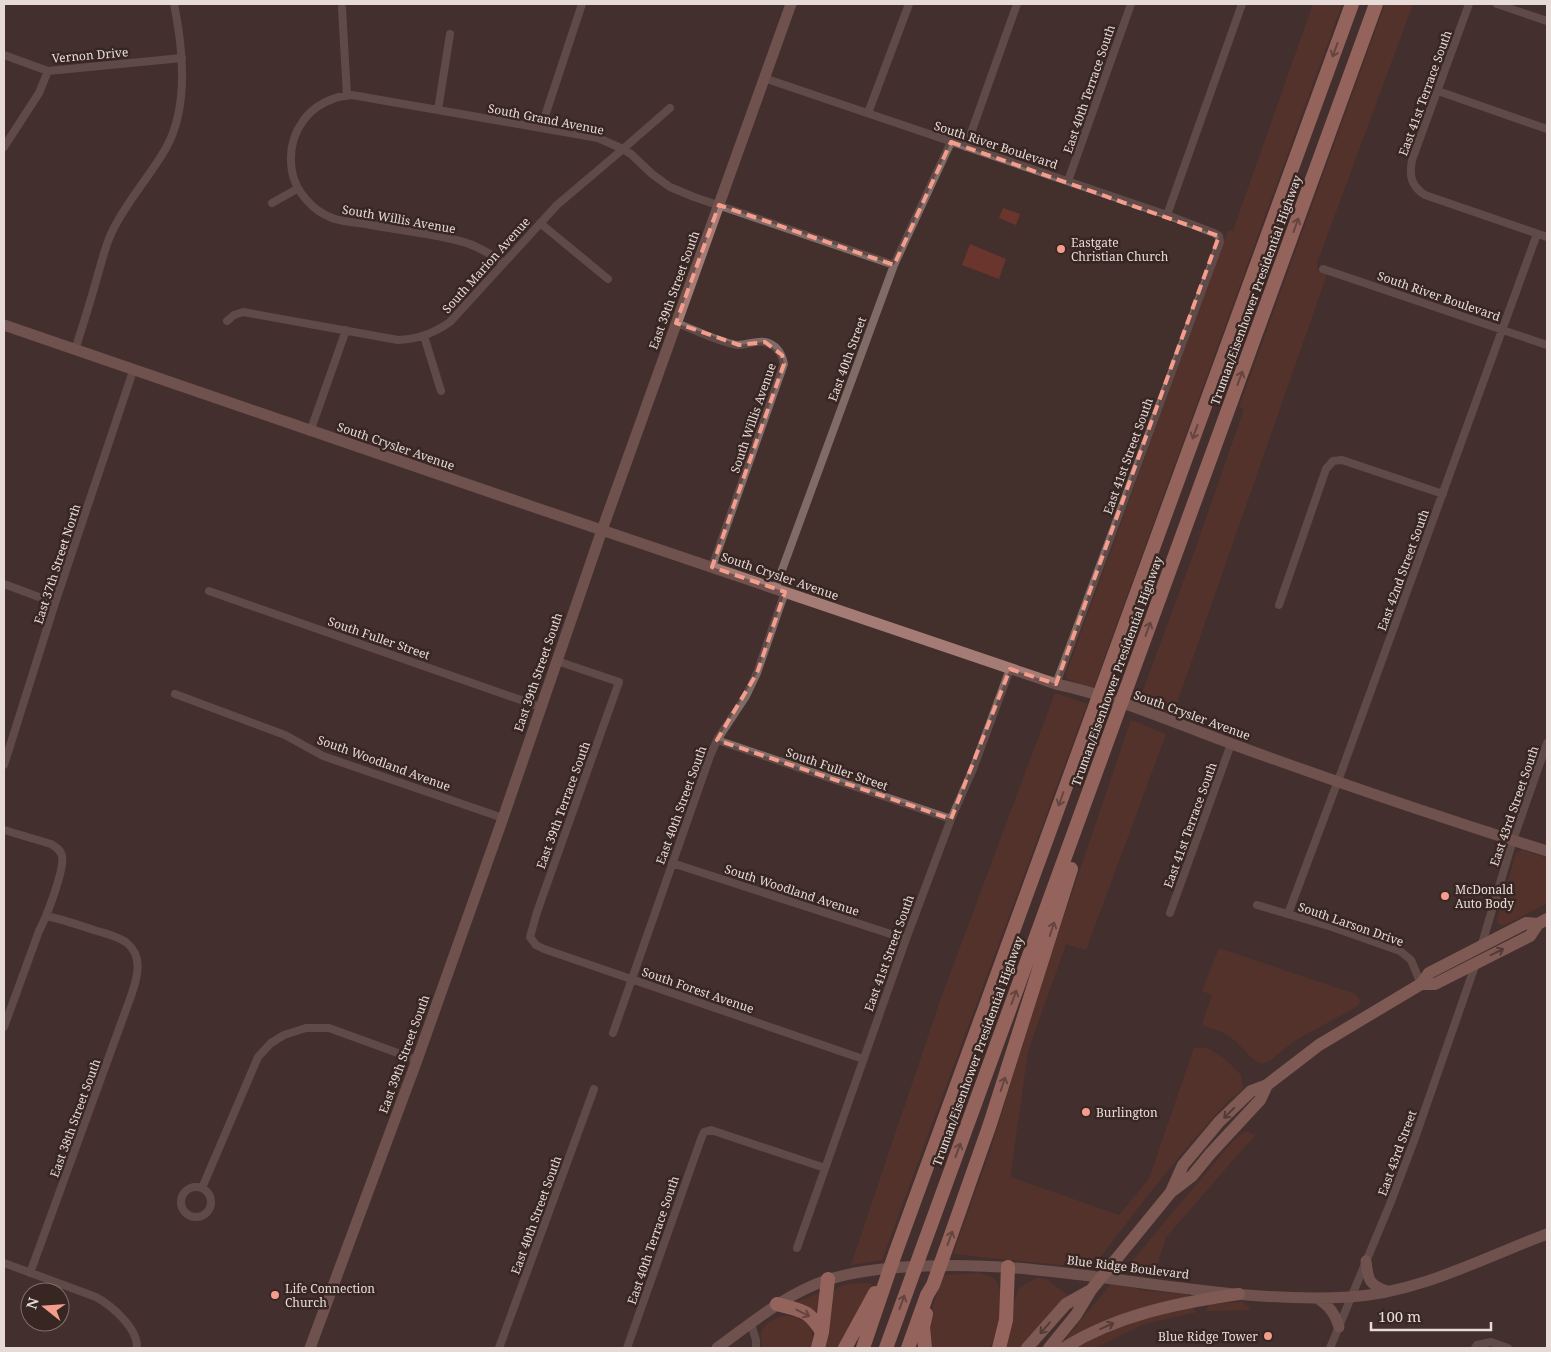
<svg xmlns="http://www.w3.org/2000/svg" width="1551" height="1352" font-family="'Noto Serif',serif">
<rect width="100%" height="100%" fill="#43302d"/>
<path fill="#69352c" d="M1313 4H1342L1093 689 1068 679 1066 677 1067 671 1228 230 1233 231Z
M1385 4H1413L1317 263 1318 271 1327 274 1172 717 1138 704 1195 550 1244 409 1239 407Z
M1003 208 1020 214 1016 225 999 218Z
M970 244 1006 259 999 279 962 265Z
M1055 693 1087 704 882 1260 851 1265 940 1001Z
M1131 720C1143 724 1153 730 1166 734L1086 950 1066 944 1028 1051 1010 1177 1119 1215 1149 1179 1194 1048H1207L1225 1059 1241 1075 1243 1088 1237 1095 1232 1097C1182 1149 1139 1207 1095 1264L1080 1267 953 1254 990 1152 1040 987Z
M1522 850 1547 858V903L1505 925H1500L1497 922 1498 916 1516 853Z
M1219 948 1355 994 1360 1001 1358 1006 1294 1041 1269 1061C1265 1063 1262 1064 1258 1062 1249 1058 1242 1046 1234 1040 1225 1032 1213 1029 1202 1025L1212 995 1202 991Z
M1245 1132H1248L1255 1135 1166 1237 1154 1275 1143 1272 1132 1261 1234 1140 1241 1134Z
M980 1273C984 1275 989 1276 992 1277 1009 1289 999 1334 989 1348H933C923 1325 936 1297 944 1275Z
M1037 1278 1046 1279 1069 1296 1021 1348H999L1019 1288 1025 1284Z
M872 1283 841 1348H823L834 1291C842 1282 861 1284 872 1283Z
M1112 1283 1147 1291 1188 1295V1299L1059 1347Z
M819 1293 821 1294 818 1321 792 1304Z
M1242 1302 1248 1306 1250 1310 1206 1311 1209 1304Z
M1191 1307 1197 1312 1144 1324 1095 1348H1071L1140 1317Z
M783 1316C806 1316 815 1325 812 1348H761C762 1344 761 1339 761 1335 762 1324 774 1319 783 1316Z"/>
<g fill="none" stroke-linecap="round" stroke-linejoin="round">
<path stroke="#806b67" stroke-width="8" d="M1469 4 1412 160C1409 176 1411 186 1425 195L1547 237
M1497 4 1547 21
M342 8 347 96
M4 55 48 71 182 58
M764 78 1167 215 1214 233 1219 236 1220 242 1056 684
M1438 91 1547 129
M438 110 450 34
M868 113 909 4
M541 128 582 4
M4 147 39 93 48 71
M966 147 1017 4
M1068 181 1131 4
M272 203 297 189
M1167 215 1242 4
M540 223 608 279
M504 263C490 254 476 245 460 241 429 233 397 230 366 224 355 222 342 222 332 218 313 211 295 191 292 171 289 153 292 136 303 121 314 105 334 96 352 95L598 138 623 149 631 154 652 174 670 187 694 197 894 265
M1323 269 1547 345
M227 321 234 315 243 312 398 340C419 339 434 333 450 322L557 205 623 149 670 108
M676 323C694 329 720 343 738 345 747 345 757 340 765 342 777 345 782 354 784 364L712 567
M424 336 441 391
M75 350C83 325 91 300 98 274 102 261 105 247 111 234 125 203 149 178 166 148 189 107 183 48 174 4
M310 432 346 330
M4 584 55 603
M775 589 894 265 951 142
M209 591 541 707
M1279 605 1326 469 1333 461 1342 460 1443 494
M557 661 619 682 537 912 530 937 536 945 544 949 863 1059
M175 694 285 735 323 756 503 818
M717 740 951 819
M4 765 55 603 133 371
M4 830 51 844C56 847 61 850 62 856 65 869 46 918 39 931L4 1027
M672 863 906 939
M1257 905 1332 927 1400 951 1411 960 1421 984
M1170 913 1231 744
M1288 914 1342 770 1537 234
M1481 947 1513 840 1547 743
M613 1033 710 756 717 740 746 696 757 673 785 592
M181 1202a15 15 0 1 1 30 0a15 15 0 1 1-30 0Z
M202 1188 258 1057 271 1043 284 1035 306 1028H329L417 1060
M797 1248 906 939 951 819 973 769 1010 669
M4 1263 96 1297C112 1306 138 1328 137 1348
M30 1273 131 996C137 979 144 957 127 943 118 936 104 933 94 930 78 925 62 919 46 916
M751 1324 756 1340V1348
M499 1348 594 1089
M627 1348 701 1139 704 1132 711 1130 825 1168
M1330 1348 1390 1204 1415 1138 1476 963
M1475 1348 1477 1345 1491 1342 1508 1348"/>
<path stroke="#a47c75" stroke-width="11" d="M4 325C354 447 705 565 1056 684 1117 697 1174 723 1232 744 1336 782 1441 818 1547 851
M1366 1261C1368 1280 1369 1285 1387 1291
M1317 1298C1329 1306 1335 1313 1339 1327
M310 1348 417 1060 503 818 602 530 791 4
M717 1348C752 1323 785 1294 827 1280 858 1270 894 1267 926 1266 1068 1260 1207 1305 1349 1297 1419 1293 1483 1258 1547 1234"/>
<path stroke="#c78e83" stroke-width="12" d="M1421 984H1435L1530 936 1538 924 1547 919
M1171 1192 1183 1165 1219 1122 1251 1091 1267 1085 1319 1045 1421 984 1429 973 1526 923 1538 924
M1027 1348 1066 1304 1089 1291
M1049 1348 1076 1315 1091 1290 1171 1192 1192 1176 1210 1154 1260 1100 1267 1085
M1064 1348C1117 1315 1177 1303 1239 1294"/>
<path stroke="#f7a596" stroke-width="14" d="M777 1304C802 1311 808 1309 822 1332
M818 1348 822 1332 828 1279
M845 1348 875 1293
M863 1348 895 1254 1352 4
M886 1348 1376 4
M908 1348 927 1295 933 1285 952 1232 990 1124 1071 869
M925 1348 923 1327 926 1314
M999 1348 1006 1320 1008 1267"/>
</g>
<defs><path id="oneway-shaft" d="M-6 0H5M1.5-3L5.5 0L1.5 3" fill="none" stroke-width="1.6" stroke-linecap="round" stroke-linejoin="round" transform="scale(1.25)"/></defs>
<g stroke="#8e5f57">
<use href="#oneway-shaft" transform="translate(1335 50) rotate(110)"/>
<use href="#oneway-shaft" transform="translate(1296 225) rotate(-70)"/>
<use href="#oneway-shaft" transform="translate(1240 378) rotate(-70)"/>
<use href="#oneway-shaft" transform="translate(1195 432) rotate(110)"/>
<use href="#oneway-shaft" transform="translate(1148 629) rotate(-70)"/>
<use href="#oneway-shaft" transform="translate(1061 799) rotate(110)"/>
<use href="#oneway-shaft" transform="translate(1052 929) rotate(-72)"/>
<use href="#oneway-shaft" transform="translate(1014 997) rotate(-70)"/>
<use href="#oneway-shaft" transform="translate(1003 1084) rotate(-72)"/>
<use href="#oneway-shaft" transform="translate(958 1150) rotate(-70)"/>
<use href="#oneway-shaft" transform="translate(950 1238) rotate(-70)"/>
<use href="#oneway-shaft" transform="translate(902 1302) rotate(-70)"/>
<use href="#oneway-shaft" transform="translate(803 1313) rotate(27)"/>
</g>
<g stroke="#6a4a45">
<use href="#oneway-shaft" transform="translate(1497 952) rotate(-26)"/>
<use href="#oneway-shaft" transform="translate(1229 1113) rotate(135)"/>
<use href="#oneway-shaft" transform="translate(1107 1326) rotate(-24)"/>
<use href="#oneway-shaft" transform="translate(1045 1328) rotate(131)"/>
</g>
<path d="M0 0H1551V1352H0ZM951 142 1219 236 1056 684 1010 669 951 819 717 740 757 673 785 592 712 567 784 364 782 355 765 342 739 345 676 323 719 205 894 265Z" fill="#43302d" fill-opacity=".55" fill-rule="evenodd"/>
<path fill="none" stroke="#f49d8d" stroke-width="4" stroke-dasharray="10 6" stroke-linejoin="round" d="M951 142 1219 236 1056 684 1010 669 951 819 717 740 757 673 785 592 712 567 784 364 782 355 765 342 739 345 676 323 719 205 894 265Z"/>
<g fill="#f49d8d" stroke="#382623" stroke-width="2">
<circle cx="1061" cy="249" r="5"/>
<circle cx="1445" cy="896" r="5"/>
<circle cx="1086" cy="1112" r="5"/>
<circle cx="275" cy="1295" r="5"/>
<circle cx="1268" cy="1336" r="5"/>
</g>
<g text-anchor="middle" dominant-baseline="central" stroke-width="5" stroke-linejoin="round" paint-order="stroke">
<g font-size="12" fill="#e7dbd8" stroke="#382623">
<text transform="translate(90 55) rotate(-5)">Vernon Drive</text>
<text transform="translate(1089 89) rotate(-71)">East 40th Terrace South</text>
<text transform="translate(1425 93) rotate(-70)">East 41st Terrace South</text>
<text transform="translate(546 119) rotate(11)">South Grand Avenue</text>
<text transform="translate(996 145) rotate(18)">South River Boulevard</text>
<text transform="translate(399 219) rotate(10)">South Willis Avenue</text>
<text transform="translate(486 265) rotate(-48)">South Marion Avenue</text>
<text transform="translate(674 290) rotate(-70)">East 39th Street South</text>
<text transform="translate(1256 290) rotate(-70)">Truman/Eisenhower Presidential Highway</text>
<text transform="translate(1439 296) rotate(19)">South River Boulevard</text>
<text transform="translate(847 359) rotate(-70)">East 40th Street</text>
<text transform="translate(753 418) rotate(-71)">South Willis Avenue</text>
<text transform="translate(396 446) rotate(19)">South Crysler Avenue</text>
<text transform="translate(1128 456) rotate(-70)">East 41st Street South</text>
<text transform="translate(57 564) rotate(-72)">East 37th Street North</text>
<text transform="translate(1403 570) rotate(-70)">East 42nd Street South</text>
<text transform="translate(780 576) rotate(19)">South Crysler Avenue</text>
<text transform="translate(379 638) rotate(19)">South Fuller Street</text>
<text transform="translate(1117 671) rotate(-70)">Truman/Eisenhower Presidential Highway</text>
<text transform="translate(538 672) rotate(-71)">East 39th Street South</text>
<text transform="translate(1192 715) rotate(20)">South Crysler Avenue</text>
<text transform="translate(384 763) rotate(20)">South Woodland Avenue</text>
<text transform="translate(837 769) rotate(19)">South Fuller Street</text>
<text transform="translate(563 805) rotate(-70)">East 39th Terrace South</text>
<text transform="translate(681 805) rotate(-70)">East 40th Street South</text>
<text transform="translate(1514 806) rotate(-71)">East 43rd Street South</text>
<text transform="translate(1190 825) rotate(-70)">East 41st Terrace South</text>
<text transform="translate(792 890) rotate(18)">South Woodland Avenue</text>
<text transform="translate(1351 924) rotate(19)">South Larson Drive</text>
<text transform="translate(889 953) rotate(-70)">East 41st Street South</text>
<text transform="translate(698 990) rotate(19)">South Forest Avenue</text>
<text transform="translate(978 1051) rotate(-70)">Truman/Eisenhower Presidential Highway</text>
<text transform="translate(404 1054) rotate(-70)">East 39th Street South</text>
<text transform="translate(75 1118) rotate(-70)">East 38th Street South</text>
<text transform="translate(1397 1153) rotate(-70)">East 43rd Street</text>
<text transform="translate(536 1215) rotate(-70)">East 40th Street South</text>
<text transform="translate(653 1240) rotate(-71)">East 40th Terrace South</text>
<text transform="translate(1128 1267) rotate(7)">Blue Ridge Boulevard</text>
</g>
<g font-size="12" fill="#e7dbd8" stroke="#382623" text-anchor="start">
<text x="1071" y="242">Eastgate<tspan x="1071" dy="14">Christian Church</tspan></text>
<text x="1455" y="889">McDonald<tspan x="1455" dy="14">Auto Body</tspan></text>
<text x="1096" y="1112">Burlington</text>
<text x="285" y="1288">Life Connection<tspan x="285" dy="14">Church</tspan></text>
<text x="1258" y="1336" text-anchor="end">Blue Ridge Tower</text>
</g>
</g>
<rect width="1551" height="1352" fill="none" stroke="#e7dbd8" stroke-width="10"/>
<g transform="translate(45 1307) rotate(287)"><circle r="24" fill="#382623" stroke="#7e6e6b"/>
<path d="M0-4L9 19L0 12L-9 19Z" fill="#f49d8d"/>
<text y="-8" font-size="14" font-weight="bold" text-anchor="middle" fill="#e7dbd8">N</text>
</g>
<path d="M1371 1322v8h120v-8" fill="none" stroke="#e7dbd8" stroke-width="2.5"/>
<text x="1378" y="1322" font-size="15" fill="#e7dbd8" stroke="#382623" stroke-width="4" paint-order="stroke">100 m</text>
</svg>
